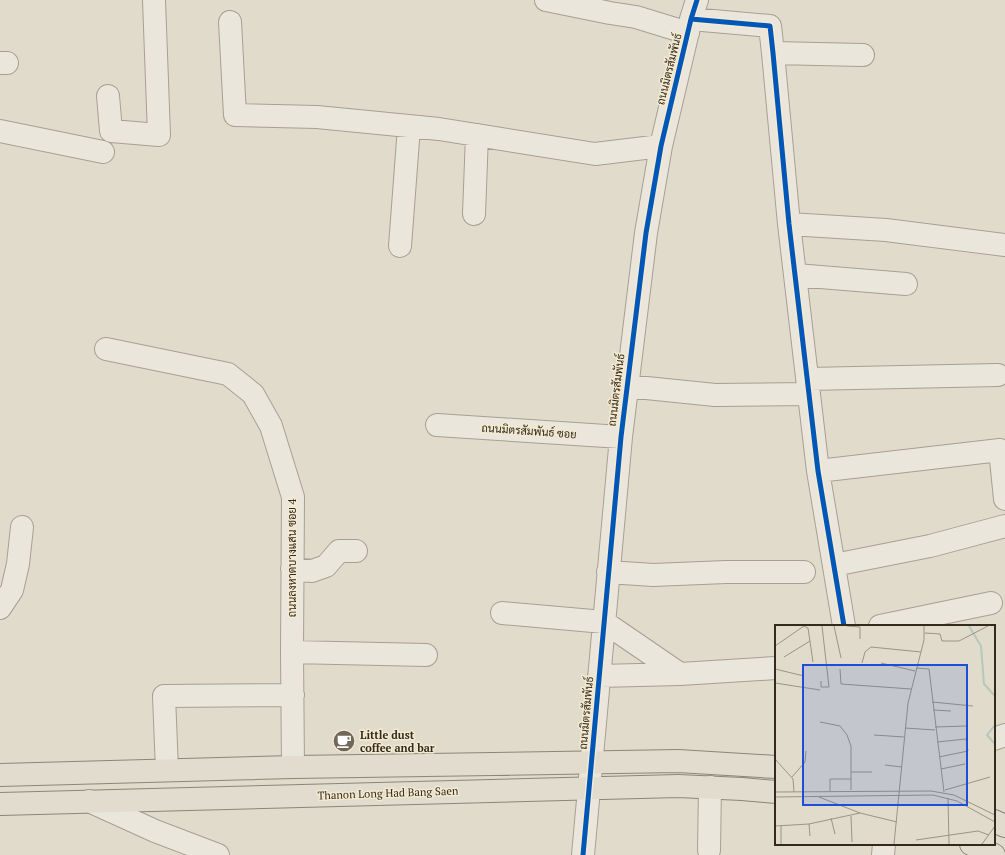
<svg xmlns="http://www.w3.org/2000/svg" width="1005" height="855" font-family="'PT Serif',Sarabun,serif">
<rect width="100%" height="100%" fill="#e1dbcb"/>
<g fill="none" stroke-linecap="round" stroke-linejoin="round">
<g stroke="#a6a094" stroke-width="24">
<path id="minor" d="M546 0 610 13 636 17 688 33
M691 19 770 26 773 53 789 224 818 471 844 626
M230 22 235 115 317 117 439 129 595 154 661 146
M773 53 863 55
M0 63H7
M108 96 111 131 159 135 154 0
M0 131 103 152
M474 214 477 135
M789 224 886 230 1005 245
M400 246 409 127
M796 275 906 284
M106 349 228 374 253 394 271 426 293 497 292 652 293 767
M808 379 998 375
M627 386 715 395 809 394
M437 425 621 437
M818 471 1000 450 1005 499
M834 565 930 546 1005 526
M292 569 312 571 326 566 339 551H356
M608 572 653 575 726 572H804
M0 608 12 590 18 564 22 527
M502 613 604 622 680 674
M880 626 991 603
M292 652 426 655
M599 676 680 674 776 668
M994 739 1005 735
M167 770 164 696 293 695
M89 801 155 831 218 855
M709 850 710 787
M583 855 621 437 646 233 661 146 691 19 697 0
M883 855 884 844"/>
</g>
<g stroke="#8c857b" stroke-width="24">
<path id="major" d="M0 775 293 767 617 762 678 761 776 767
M0 804 678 786 742 789 776 792
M994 821 1005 826
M971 844 994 855"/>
</g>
<use href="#minor" stroke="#eae6dc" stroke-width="22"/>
<use href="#major" stroke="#e1dcce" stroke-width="22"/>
<g stroke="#f3ead0" stroke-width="8">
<path id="cycleway" d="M691 19 770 26 773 53 789 224 818 471 844 626
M583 855 621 437 646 233 661 146 691 19 697 0"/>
</g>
<use href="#cycleway" stroke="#0057b8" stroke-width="5"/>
</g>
<defs>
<g id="cafe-disc" transform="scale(1.15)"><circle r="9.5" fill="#71675a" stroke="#f3ead0"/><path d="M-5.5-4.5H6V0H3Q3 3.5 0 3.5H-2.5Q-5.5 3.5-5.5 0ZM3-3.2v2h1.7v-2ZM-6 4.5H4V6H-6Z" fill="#fff"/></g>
</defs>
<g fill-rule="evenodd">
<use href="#cafe-disc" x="344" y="741"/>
</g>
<g text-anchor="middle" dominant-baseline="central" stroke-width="3" stroke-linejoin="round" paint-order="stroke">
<g font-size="11" fill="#34291d" stroke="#f3ead0">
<text transform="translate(669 69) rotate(-76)">ถนนมิตรสัมพันธ์</text>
<text transform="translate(616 390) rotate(-83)">ถนนมิตรสัมพันธ์</text>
<text transform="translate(529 431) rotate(4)">ถนนมิตรสัมพันธ์ ซอย</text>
<text transform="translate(292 558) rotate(-90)">ถนนลงหาดบางแสน ซอย 4</text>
<text transform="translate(586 713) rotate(-85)">ถนนมิตรสัมพันธ์</text>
<text transform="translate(388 793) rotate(-2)">Thanon Long Had Bang Saen</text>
</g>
<g font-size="11" font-weight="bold" fill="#34291d" stroke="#f3ead0" text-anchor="start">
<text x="360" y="735">Little dust<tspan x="360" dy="13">coffee and bar</tspan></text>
</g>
</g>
<g transform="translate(775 625)">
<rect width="220" height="220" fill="#e1dbcb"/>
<path fill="none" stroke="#b6c7bc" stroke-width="2" d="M194 1 206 21 209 59 220 71M220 100 212 110 220 119"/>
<path fill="none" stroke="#9c9485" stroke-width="1" d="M29 1 33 3 38 37M59 1 66 33M72 1 85 2V14M150 8 165 9 167 16H184L213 1M0 21 29 1M9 32 35 16M87 38 90 27 96 22 146 27M106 38 140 46M141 43 154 44 169 167M0 44 29 51M65 44 66 59 136 64M46 56V62H54L47 1M0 58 45 65M157 77 198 81M158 85 176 86M45 97 65 101 72 110 76 121V165M160 102 191 101M130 103 160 105M99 110 129 112M162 117 191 114 193 126 164 132M0 134 18 154 19 167M110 140 127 142M166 144 190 139M76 147H97M17 152 30 137 31 126M170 165 215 152M55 166V154H76M0 167 156 166 179 170 220 190M0 172 158 170 182 176 220 197M44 172 85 188 122 197M173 173 174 219M76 191 77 217M56 193 60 209M34 199 35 211M0 201 34 199 85 188M141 215 203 206 214 210M6 219V201M119 219 133 78 149 15V1M207 219 220 201"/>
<path fill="#1d4ed8" fill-opacity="0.15" stroke="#1d4ed8" stroke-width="2" d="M28 40H192V180H28Z"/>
<rect width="220" height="220" fill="none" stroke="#34291d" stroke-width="2"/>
</g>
</svg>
